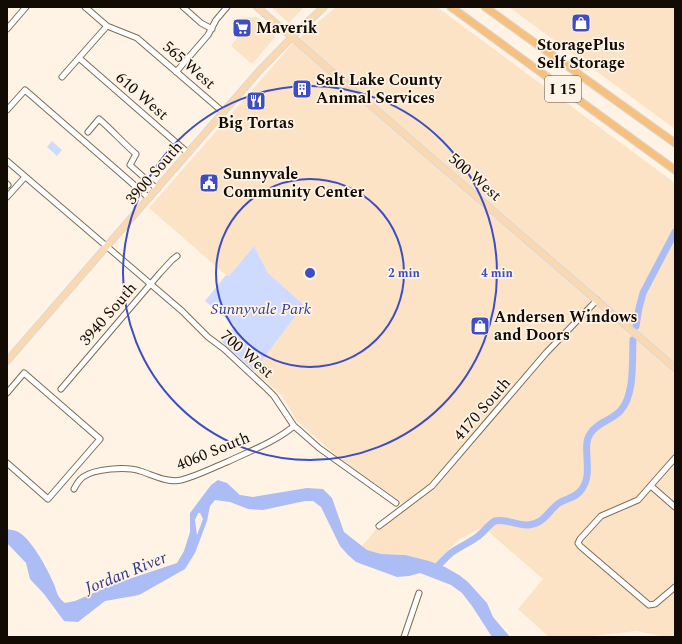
<svg xmlns="http://www.w3.org/2000/svg" width="682" height="644" font-family="Spectral,serif">
<rect width="100%" height="100%" fill="#fff3e5"/>
<path fill="#fde3c6" d="M271 7H304L289 23Z
M336 7H437L675 183V637H665L637 631 584 637H549L518 609 543 579 483 527 458 540 435 564 405 555 381 554 367 550 362 546 386 518 403 503 338 457 297 421 282 396 254 371 304 305 268 273 254 246 229 276 226 275 149 208 293 43Z
M509 7H675V129L585 63Z
M257 17 273 32 275 37 252 64 231 46 237 38 235 36V25L241 18Z"/>
<path fill="#cfdaff" d="M52 141 62 150 57 156 47 147Z
M254 246 268 273 304 305 254 371 221 341 235 326 205 301 226 275 229 276Z"/>
<path fill="#acbdf6" fill-rule="evenodd" d="M218 480 227 483 240 495 253 497 307 488 323 489 332 498 344 532 367 550 381 554 405 555 429 561 445 567 459 575 468 582 487 603 493 617 510 637H492L472 606 462 593 451 585 420 573 409 576 397 577 356 562 348 555 340 546 321 507 313 501H305L263 510 248 509 230 502 215 500 210 506 207 521 195 553 185 569 139 595 105 601 78 622 64 621 44 594 30 579 26 563 7 543V529C10 530 14 530 16 531 30 536 47 568 53 582 58 592 55 595 65 603L75 601 114 584 177 563 184 551 190 532V513L211 485ZM198 513H200L203 519 197 535 195 520Z"/>
<g fill="none" stroke-linecap="round" stroke-linejoin="round">
<path stroke="#acbdf6" stroke-width="7" d="M636 326 639 308 643 293 675 232
M434 570C440 564 445 558 451 553 459 547 469 543 477 537 483 533 489 524 495 521 506 518 517 526 528 525 544 524 548 511 559 503 567 498 576 498 582 489 594 472 581 447 590 434 597 422 613 420 621 410 635 394 632 360 633 340"/>
<g stroke="#7e6c57" stroke-width="7">
<path id="minor" d="M85 7 107 26 137 38 223 112
M183 7 201 23 212 29
M7 29 26 7
M79 58 188 153
M176 72 208 35 216 20 227 7
M62 77 107 26
M7 110 25 90 149 198
M88 132 99 119C113 131 123 143 136 154L130 165 157 189
M7 161 182 311 208 337 224 349 266 388 274 396 294 426 301 432 319 448 396 503
M7 184 8 185
M7 197 25 177
M61 389 160 273 172 260 177 256
M7 393 24 373 100 439 48 499 7 463
M675 458 638 500 601 516 580 539 578 543 580 546 649 605 655 604 675 587
M651 486 675 507
M74 489C76 485 79 480 83 477 94 469 126 466 140 471 153 475 167 483 181 480 197 476 212 468 227 462 250 451 275 442 294 426
M379 526 432 486 546 353 597 300
M404 637 419 593"/>
</g>
<g stroke="#d9d8d7" stroke-width="8">
<path id="major" d="M257 7 675 368
M7 361 259 71 298 31 324 7"/>
</g>
<g stroke="#d9d8d7" stroke-width="9">
<path id="highway" d="M451 7 675 170
M485 7 675 143"/>
</g>
<use href="#minor" stroke="#fff" stroke-width="5"/>
<use href="#major" stroke="#fad9b1" stroke-width="6"/>
<use href="#highway" stroke="#f7c07d" stroke-width="7"/>
</g>
<g fill="none" stroke="#3e4dc1" stroke-width="2">
<circle cx="310" cy="273" r="94"/>
<circle cx="310" cy="273" r="187"/>
</g>
<defs>
<g id="shop-square" transform="scale(1)"><rect x="-9" y="-9" width="18" height="18" rx="4" fill="#3e4dc1" stroke="#fff3e5"/><path d="M-5-2.5h2.3a2.7 3.5 0 0 1 5.4 0H5L5.5 6h-11ZM-1.5-2.5h3a1.5 2.3 0 0 0-3 0Z" fill="#fff"/></g>
<g id="supermarket-square" transform="scale(1)"><rect x="-9" y="-9" width="18" height="18" rx="4" fill="#3e4dc1" stroke="#fff3e5"/><path d="M-6-5.5h2.5l.6 2H6L4.5 2H-2.5L-4.4-4H-6ZM-1.5 3.2a1.3 1.3 0 1 0 .1 0ZM3 3.2a1.3 1.3 0 1 0 .1 0Z" fill="#fff"/></g>
<g id="building-square" transform="scale(1)"><rect x="-9" y="-9" width="18" height="18" rx="4" fill="#3e4dc1" stroke="#fff3e5"/><path d="M-4-6H4V6H1V3H-1V6H-4ZM-2.5-4.3h1.7v1.8h-1.7ZM.8-4.3h1.7v1.8H.8ZM-2.5-1h1.7V.8h-1.7ZM.8-1h1.7V.8H.8Z" fill="#fff"/></g>
<g id="restaurant-square" transform="scale(1)"><rect x="-9" y="-9" width="18" height="18" rx="4" fill="#3e4dc1" stroke="#fff3e5"/><path d="M-5-6h1v4h1v-4h1v4h1v-4h1v5L-1.5 .5V6h-2V.5L-5-1ZM5-6V6H3V1.5H1.5Q1.5-4 5-6Z" fill="#fff"/></g>
<g id="civic-square" transform="scale(1)"><rect x="-9" y="-9" width="18" height="18" rx="4" fill="#3e4dc1" stroke="#fff3e5"/><path d="M-.6-6.5H3V-4.5H.6V-3L4-1V1h2V6H-6V1h2V-1L-.6-3ZM-1.2 2.5V6h2.4V2.5Z" fill="#fff"/></g>
</defs>
<g fill-rule="evenodd">
<use href="#shop-square" x="581" y="23"/>
<use href="#supermarket-square" x="242" y="28"/>
<use href="#building-square" x="302" y="89"/>
<use href="#restaurant-square" x="256" y="101"/>
<use href="#civic-square" x="209" y="183"/>
<use href="#shop-square" x="480" y="326"/>
</g>
<g text-anchor="middle" dominant-baseline="central" stroke-width="3.5" stroke-linejoin="round" paint-order="stroke">
<rect fill="#fff3e5" stroke="#585148" stroke-width="1" x="545" y="76" width="36" height="26" rx="3"/>
<g font-size="15" font-weight="bold" fill="#110b04">
<text x="563" y="89">I 15</text>
</g>
<g font-size="16" font-weight="bold" fill="#110b04" stroke="#fff3e5" text-anchor="start">
<text x="256" y="28">Maverik</text>
<text x="581" y="45" text-anchor="middle">StoragePlus<tspan x="581" dy="18">Self Storage</tspan></text>
<text x="316" y="80">Salt Lake County<tspan x="316" dy="18">Animal Services</tspan></text>
<text x="256" y="123" text-anchor="middle">Big Tortas</text>
<text x="223" y="174">Sunnyvale<tspan x="223" dy="18">Community Center</tspan></text>
<text x="494" y="317">Andersen Windows<tspan x="494" dy="18">and Doors</tspan></text>
</g>
<g font-size="16" fill="#110b04" stroke="#fff3e5">
<text transform="translate(189 65) rotate(41)">565 West</text>
<text transform="translate(142 96) rotate(41)">610 West</text>
<text transform="translate(154 173) rotate(-49)">3900 South</text>
<text transform="translate(475 177) rotate(41)">500 West</text>
<text transform="translate(108 314) rotate(-49)">3940 South</text>
<text transform="translate(247 354) rotate(41)">700 West</text>
<text transform="translate(482 409) rotate(-49)">4170 South</text>
<text transform="translate(213 451) rotate(-22)">4060 South</text>
</g>
<g font-size="16" font-style="italic" fill="#344294" stroke="#fff3e5">
<text x="261" y="309">Sunnyvale Park</text>
</g>
<g font-size="17" font-style="italic" fill="#2e3a8b" stroke="#fff3e5">
<text transform="translate(126 573) rotate(-22)">Jordan River</text>
</g>
</g>
<circle cx="310" cy="273" r="6" fill="#3e4dc1" stroke="#fff3e5" stroke-width="2"/>
<g font-size="12" text-anchor="middle" font-weight="bold" fill="#3e4dc1" stroke="#fff3e5" stroke-width="3.5" stroke-linejoin="round" paint-order="stroke">
<text x="404" y="277">2 min</text>
<text x="497" y="277">4 min</text>
</g>
<rect width="682" height="644" fill="none" stroke="#110b04" stroke-width="16"/>
</svg>
